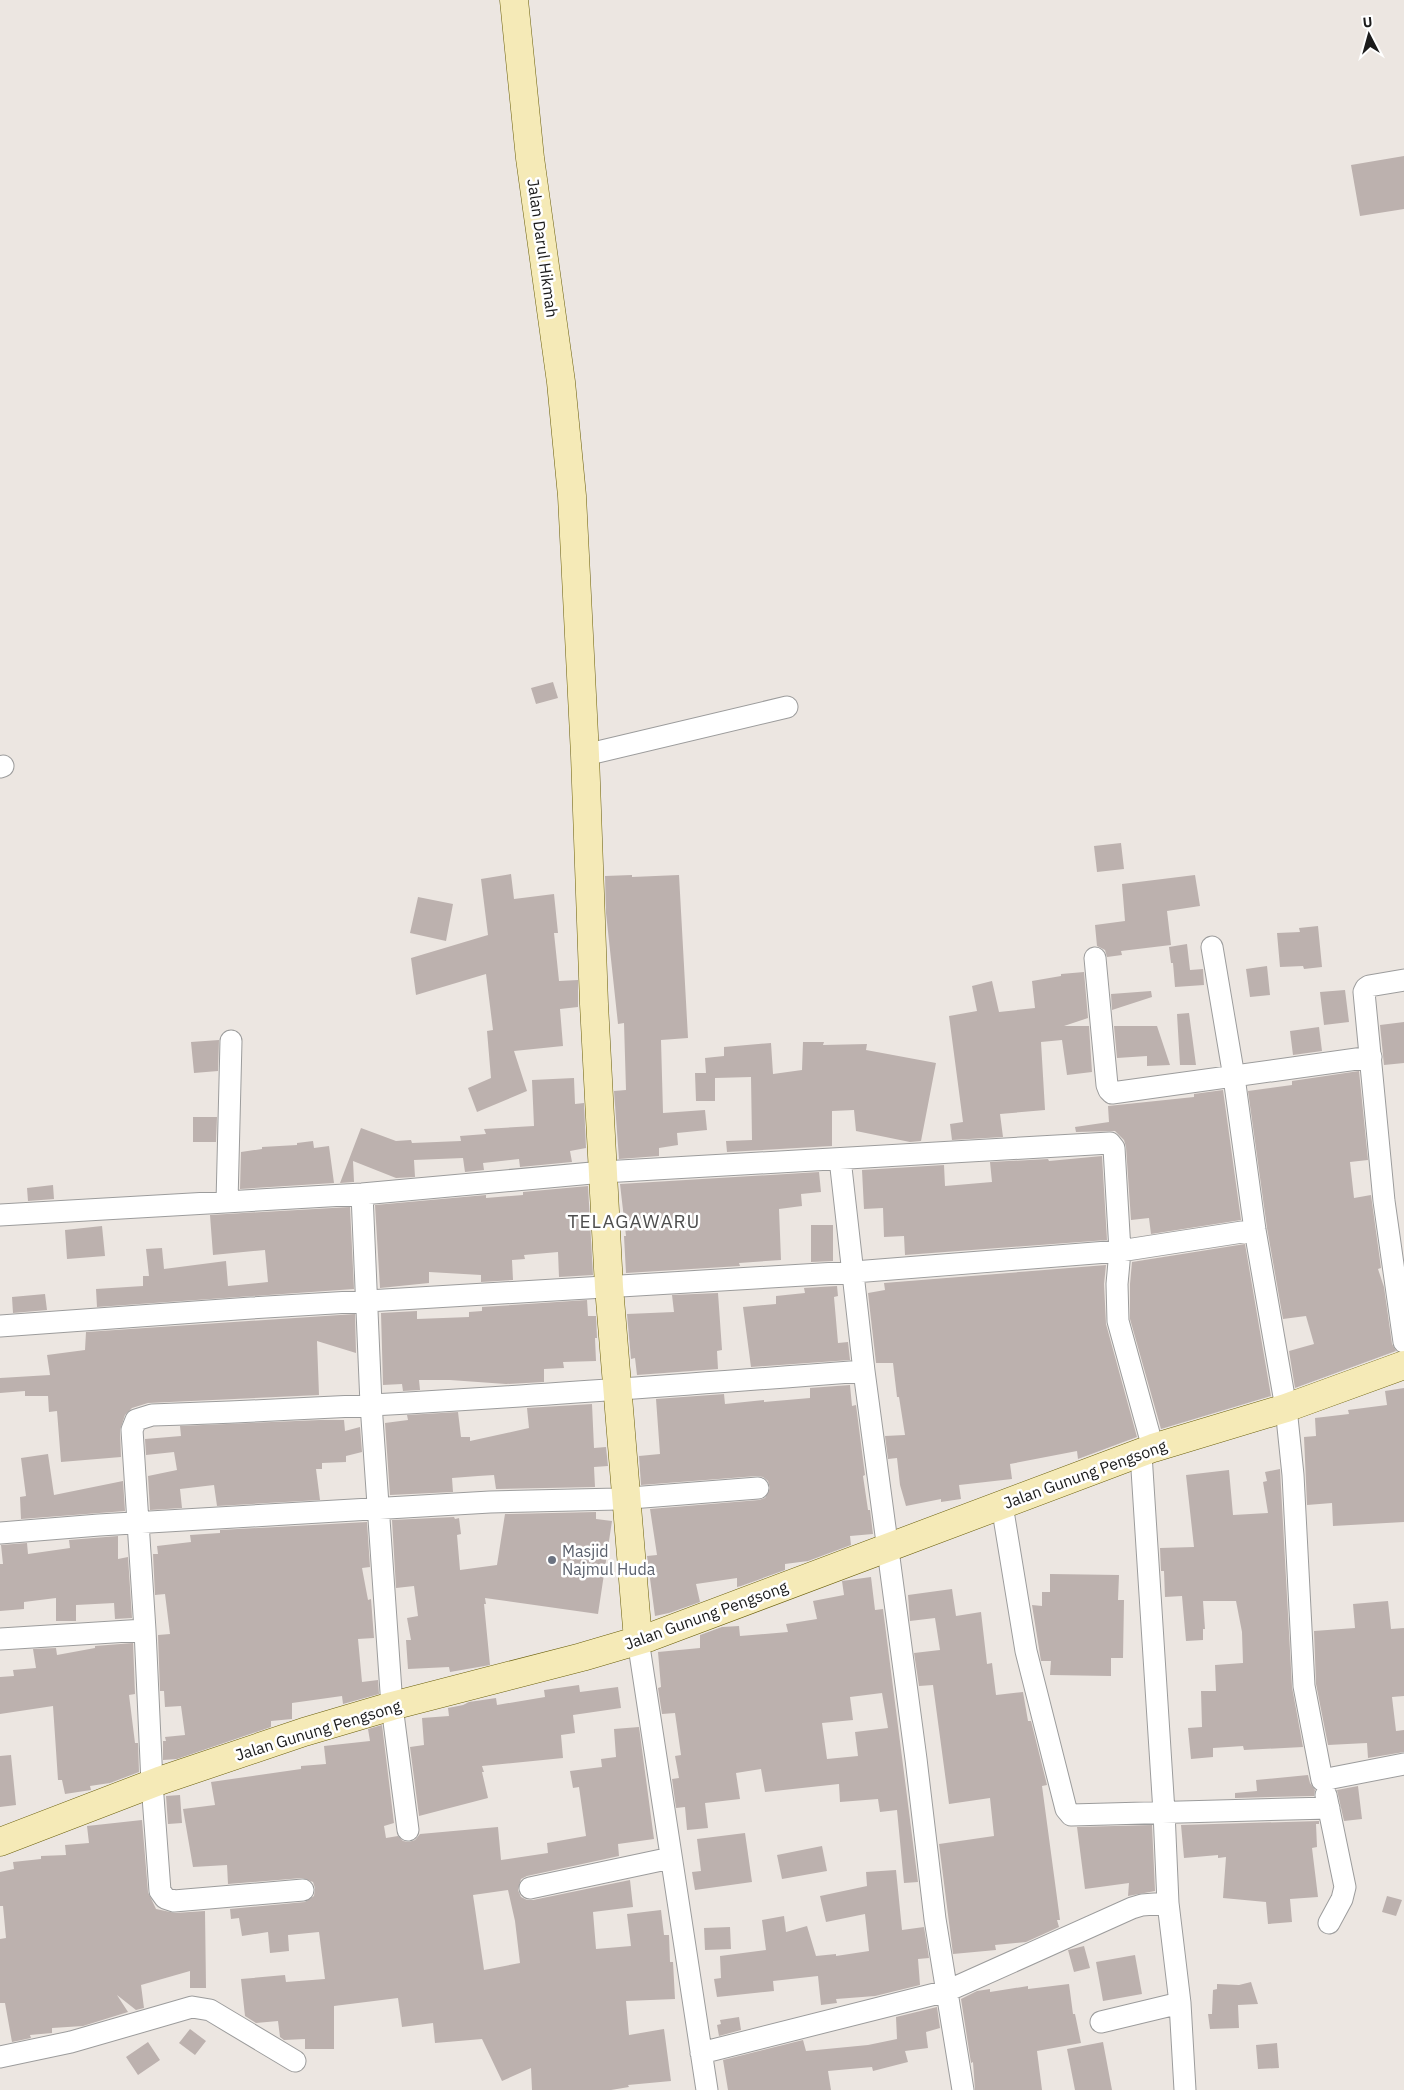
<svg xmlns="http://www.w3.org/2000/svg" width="1404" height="2090" font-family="'IBM Plex Sans',sans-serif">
<rect width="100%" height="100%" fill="#ece6e1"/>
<path fill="#bcb1ae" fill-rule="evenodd" d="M1404 156V209L1360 216 1351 165Z
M553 682 558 698 536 704 531 688Z
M1121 843 1124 869 1097 872 1094 846Z
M511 874 514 899 554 894 558 933H554L559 981 578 980V1007L560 1009 563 1046 514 1051 527 1091 477 1112 468 1088 491 1078 487 1031 493 1030 486 974 416 995 411 958 488 935 481 879Z
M632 875V877L679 875 688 1038 661 1040 663 1113 705 1110 707 1130 677 1133 678 1145 659 1148V1156L619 1159 614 1091 626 1090 624 1023 618 1024 606 913 605 876Z
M1195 875 1200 906 1167 911 1171 945 1121 951 1122 955 1107 957 1105 950 1097 946 1095 925 1125 921 1122 884Z
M418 897 453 904 446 941 410 933Z
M1318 926 1322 967 1304 969 1303 966 1280 967 1277 933 1300 932 1299 928Z
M1187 944 1190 970 1203 969 1204 985 1175 987 1173 963H1171L1169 947Z
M1267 966 1270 995 1250 997 1246 969Z
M1084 972 1088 1018 1064 1026H1089L1092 1072 1067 1075 1062 1040 1041 1042 1045 1110 1000 1114 1003 1137 952 1140 950 1124 963 1122 949 1016 977 1011 972 986 992 981 999 1012 1035 1008 1032 981 1061 976V974Z
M1345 990 1349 1022 1324 1025 1320 992Z
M1151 991 1152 997 1112 1010 1111 994Z
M1189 1013 1196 1065H1180L1177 1014Z
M1404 1022V1063L1384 1065 1380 1025Z
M1114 1026H1157L1170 1065 1147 1066V1056L1117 1058Z
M1319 1027 1322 1051 1293 1055 1290 1031Z
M219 1040 218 1071 194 1073 191 1042Z
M803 1042H824L823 1045 867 1044 866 1050 936 1063 921 1141 910 1142 856 1131 854 1110 832 1111V1146L727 1152 726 1141 752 1140 751 1077 715 1078V1101H696L695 1073H706L705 1058 724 1056V1047L771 1043 773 1074 802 1070Z
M1359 1071 1368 1160 1350 1162 1354 1198 1371 1195 1381 1268 1378 1269 1384 1287 1392 1344 1396 1351 1295 1388 1289 1351 1314 1344 1306 1316 1283 1319 1267 1228 1248 1091 1292 1085V1081Z
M574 1078 575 1104 584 1103 586 1148 570 1151 572 1162 520 1167 519 1159 483 1163 484 1170 465 1172 463 1158 414 1160 415 1177 396 1178 353 1161 354 1182 340 1183 361 1128 396 1141 411 1140 412 1143 461 1141 460 1136 486 1134 484 1129 534 1126 532 1080Z
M1223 1090 1241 1220 1151 1234 1149 1218 1131 1220 1126 1147 1124 1140 1115 1131 1076 1132 1075 1127 1109 1122 1108 1106 1194 1097V1094Z
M193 1117H217L216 1142H193Z
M313 1141 314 1148 329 1146 334 1183 240 1189 241 1152 262 1149V1147L297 1145V1143Z
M1102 1156 1107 1240 905 1255 904 1236 884 1237 883 1208 864 1209 862 1170 944 1165 945 1186 992 1182 990 1162 1048 1159 1049 1161Z
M819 1172 821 1192 801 1194 802 1206 779 1209 781 1260 739 1263 740 1266 626 1273 624 1236H626L620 1184Z
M53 1185 54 1199 28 1201 27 1188Z
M588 1186 593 1275 559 1277 558 1252 524 1255 525 1259 512 1260 513 1280 481 1282V1275L429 1272V1283L380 1288 375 1205 486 1195V1198L523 1195V1192Z
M350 1207 354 1289 97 1307 96 1289 143 1286V1276H149L146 1249 162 1248 164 1269 226 1261 228 1286 268 1282 265 1250 213 1255 210 1215Z
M811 1225H833V1261L811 1262Z
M102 1226 105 1256 67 1259 65 1230Z
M1245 1244 1271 1396 1161 1429 1130 1319V1284L1132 1262Z
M1106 1265 1104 1284 1106 1324 1137 1437 1078 1459 1077 1451 1010 1464 1012 1479 959 1485 961 1499 941 1502V1499L906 1506 900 1485 897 1458 888 1459 885 1436 905 1435 899 1397H897L893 1363H876L868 1293 885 1290 884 1283Z
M837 1286 838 1296 834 1297 838 1343 848 1342 850 1360 751 1367 743 1307 776 1304V1296L805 1293 804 1288Z
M718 1293 722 1350 717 1351 718 1369 637 1375 635 1358 631 1359 627 1314 674 1312 672 1295Z
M45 1294 47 1310 13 1313 12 1297Z
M587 1300 588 1316H596L597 1338H595L596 1361 563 1362 564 1368 544 1369V1382L506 1384 450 1380H419L420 1390 403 1391 402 1384 383 1385 381 1313 417 1311V1319L469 1317V1312L482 1311V1307Z
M355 1314 356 1353 317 1341 319 1395 148 1403 132 1408 125 1415 120 1430 121 1457 61 1462 57 1411 49 1412 48 1396H25V1391L0 1393V1378L50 1375 47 1355 85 1350 86 1332Z
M850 1385 852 1406 856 1405 865 1475 863 1476 868 1510H870L873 1534 850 1536 851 1545 808 1561 785 1564V1570L741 1586 737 1587V1578L696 1584 700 1602 669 1613 655 1616 647 1556 657 1555 650 1509 759 1500 765 1498 770 1488 768 1481 763 1477 757 1476 641 1485 639 1456 660 1454 656 1399 724 1394 725 1404 764 1400V1402L810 1398V1388Z
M1404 1388V1522L1333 1526 1332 1503 1307 1505 1304 1437 1316 1436 1315 1418 1349 1414 1348 1410 1387 1405 1385 1391Z
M592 1404 594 1448 606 1447 608 1466 594 1467 595 1487 496 1489 494 1475 478 1476 452 1478 453 1492 390 1495 385 1423 408 1420 407 1415 458 1412 461 1437H470V1441L529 1428 527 1408Z
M320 1420H344L345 1431 360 1427 362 1452 346 1456V1462L322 1463V1469H316L320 1500 217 1506 214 1485 180 1489 182 1508 150 1510 148 1476 177 1470 174 1452 146 1455 145 1439 181 1436 180 1426Z
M48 1454 54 1495 123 1481 125 1511 21 1519 20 1497 26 1496 21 1458Z
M1280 1469 1292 1687 1303 1747 1244 1750 1243 1746 1213 1748V1757L1191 1759 1188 1728 1202 1727 1201 1691H1216L1215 1665 1243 1663 1242 1632 1236 1601H1203L1205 1629H1203V1640L1186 1641 1182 1596 1165 1597 1164 1571H1161L1160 1548 1194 1547 1186 1475 1229 1470 1233 1515 1268 1513 1263 1482 1267 1481 1265 1472Z
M596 1512V1519L612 1521 598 1614 485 1598 486 1604H484L490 1665 450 1672 449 1667 408 1669 406 1640H411L407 1618 418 1616 414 1586 396 1588 392 1520 454 1517 455 1519 459 1518 461 1534 457 1535 460 1570 497 1565 505 1514Z
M367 1522 370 1567 362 1568 368 1600 371 1599 374 1638 358 1639 362 1682 378 1680 379 1694 343 1704 342 1696 292 1703V1719L271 1721V1727L177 1759 163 1760V1741H166L165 1737 185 1735 181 1706 165 1707 164 1691H160L158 1635 170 1634 165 1594 155 1595 153 1554H158L157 1546 191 1542 190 1535 220 1533V1530Z
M118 1536V1559L128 1557 132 1618 115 1619 114 1603 76 1605V1621H56V1598L24 1602V1609L0 1611V1564H3L1 1545 27 1543 28 1554 70 1548 69 1540Z
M1050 1574 1119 1575 1118 1600H1124L1123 1658H1111V1676L1050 1675 1051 1661H1041L1032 1605 1042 1606V1592H1050Z
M871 1577 875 1610 883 1609 918 1882 904 1883 897 1810 880 1812 878 1799 840 1802 839 1784 765 1792 761 1769 736 1773 740 1799 705 1803 708 1828 687 1830 685 1807 676 1808 672 1779 679 1778 675 1756 681 1755 675 1713 662 1714 658 1688 661 1687 658 1652 700 1648V1635L722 1627 739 1626 740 1636 788 1632 786 1624 817 1619 813 1601 844 1595 842 1581ZM882 1693 888 1728 855 1732 858 1756 827 1759 822 1723 853 1720 850 1697Z
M952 1589 956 1616 981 1612 987 1664 992 1663 996 1695 1023 1692 1028 1721H1031L1047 1785 1042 1786 1060 1920H1057L1059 1927 1026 1942 995 1945 996 1950 953 1954 939 1844 994 1836 990 1798 949 1804 933 1685 919 1686 914 1653 940 1650 935 1618 910 1621 908 1595Z
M1388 1601 1391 1629 1404 1628V1696L1392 1697 1396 1731 1404 1730V1752L1368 1758 1367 1743 1328 1745 1316 1684 1314 1631 1355 1628 1353 1604Z
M133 1643 135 1694 129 1695 135 1743H138L139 1772 110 1783 90 1786 91 1790 65 1794 62 1780H58L53 1706 0 1714V1677L14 1676 13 1670 36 1668 33 1649 56 1648 57 1655 95 1648V1646Z
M579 1685 580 1692 618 1687 621 1708 573 1715 575 1733 561 1735 563 1758 482 1766 484 1772H482L488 1798 419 1816 410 1747 424 1745 422 1718 449 1716 448 1708 463 1705 469 1702 496 1698 497 1705 545 1697 544 1690Z
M382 1725 394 1823 384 1826 386 1838 398 1836 403 1841 409 1842 415 1840 420 1834 498 1827 501 1860 548 1853 547 1843 586 1836 579 1787 573 1788 570 1771 602 1767 601 1759 616 1757 614 1729 639 1727 654 1839 618 1844 619 1856 527 1876 521 1879 518 1890 521 1897 527 1900H533L630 1880 633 1907 593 1912 596 1949 631 1946 627 1914 661 1910 664 1935H669L670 1962H673L675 1999 626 2001 629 2035 664 2029 671 2081 628 2085 629 2087 611 2090H532L531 2068 502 2081 482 2039 435 2043 433 2023 402 2027 398 1998 334 2006V2049H305V2039L284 2040 280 2037 278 2021 256 2023 245 2016 241 1979 285 1975 286 1982 325 1979 319 1932 288 1935 289 1951 270 1953 268 1932 242 1936 239 1918 231 1919 230 1909 305 1902 314 1896 315 1888 313 1882 302 1878 228 1884 227 1865 193 1867 183 1809 215 1805 211 1782 301 1769V1766L326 1764 324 1746 370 1741 368 1729ZM508 1890 515 1921 520 1963 484 1970 473 1895Z
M11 1755 16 1805 0 1807V1756Z
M1308 1775 1310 1783 1315 1790 1314 1796 1235 1798V1793L1257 1791 1256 1780Z
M1358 1786 1362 1819 1344 1821 1337 1790Z
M180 1795 182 1823 168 1824 166 1796Z
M142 1820 148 1892 156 1909 175 1913 205 1911 206 1988H190V1971L141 1985 144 2008 136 2010 117 1995 128 2012 83 2026 52 2028V2033L30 2035 31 2038 12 2042 5 2003H0V1939L6 1938 3 1906H0V1872L14 1869 13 1862 41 1859V1856L66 1855 65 1845 89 1843 87 1826Z
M1319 1821V1824H1316L1317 1847 1312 1848 1318 1897 1290 1899 1292 1922 1268 1924 1266 1902 1223 1898 1226 1857 1218 1858V1855L1184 1858 1181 1825Z
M1152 1825 1155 1891 1128 1896 1129 1883 1085 1889 1077 1827Z
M745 1833 752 1882 695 1890 692 1872 701 1871 697 1839Z
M822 1846 827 1871 782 1879 777 1855Z
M896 1870 902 1930 924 1927 929 1958 918 1959 920 1985 875 1996 836 1999 837 2003 821 2005 818 1976 773 1981 774 1991 717 1997 714 1979 721 1978 720 1956 766 1950 762 1920 784 1916 786 1932 807 1926 816 1956 836 1954V1956L869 1951 865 1914 826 1922 820 1896 867 1886 866 1872Z
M1387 1896 1402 1900 1396 1916 1382 1912Z
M730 1927 731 1949 705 1950 704 1928Z
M1084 1946 1090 1968 1074 1972 1068 1950Z
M1135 1955 1142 1994 1103 2001 1096 1962Z
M1251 1982 1258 2004 1238 2005 1239 2028 1210 2029 1208 2014H1212L1213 1990 1217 1989V1984L1239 1985Z
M1069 1984 1073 2014H1075L1081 2043 1037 2051 1042 2090H975L973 2062 971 2063 961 1999 977 1991 990 1989V1992L1028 1986V1989Z
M937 2007 940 2028 926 2032 928 2048 905 2051 908 2062 873 2071 872 2067 828 2071 831 2090H728L723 2060 803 2040 806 2051 868 2045 897 2039 896 2017Z
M739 2017 741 2030 719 2036 717 2025 721 2024 720 2020Z
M190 2029 206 2041 195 2055 179 2043Z
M148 2042 160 2060 138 2075 126 2057Z
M1103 2042 1112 2090H1075L1067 2049Z
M1277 2043 1279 2068 1258 2069 1256 2045Z"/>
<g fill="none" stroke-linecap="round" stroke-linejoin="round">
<g stroke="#9c9c9c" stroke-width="23">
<path id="street" d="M585 755 787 707
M0 767 3 766
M1212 947 1234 1077 1255 1230 1286 1408 1293 1475 1304 1686 1322 1780 1404 1764
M1095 958 1107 1085 1109 1090 1112 1093 1371 1057
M1404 980 1369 986 1366 988 1364 992 1384 1201 1404 1342
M840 1159 864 1371 916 1759 935 1919 963 2090
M362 1194 371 1404 392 1706 408 1830
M227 1202 231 1041
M0 1215 362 1194 603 1172 1110 1143 1114 1148 1120 1251 1117 1284 1118 1321 1153 1448
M0 1326 251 1308 854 1272 1120 1251 1255 1230
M1141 1454 1164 1812 1168 1903 1180 2003 1185 2090
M1002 1505 1026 1651 1066 1809 1071 1815 1329 1808
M0 1533 99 1525 490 1502 618 1499 758 1488
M0 1639 145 1630
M638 1640 707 2090
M1326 1795 1345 1887 1342 1899 1329 1923
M530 1888 671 1858
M303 1890 174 1901 165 1898 160 1891 152 1783 145 1630 132 1430 136 1420 152 1415C389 1407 627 1389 864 1371
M1101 2022 1180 2003
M701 2053 947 1991 1132 1908 1142 1905 1168 1903
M0 2057 71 2042 192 2007 210 2010 295 2061"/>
</g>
<g stroke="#6a5f0b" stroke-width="29">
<path id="secondary" d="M514 0 530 158 561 382 572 496 585 755 594 1004 609 1287 638 1640
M0 1842 159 1781 304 1732 392 1706 582 1657 650 1637 1153 1448 1286 1408 1404 1365"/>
</g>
<use href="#street" stroke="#fff" stroke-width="21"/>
<use href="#secondary" stroke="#f5eab7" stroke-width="28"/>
</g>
<circle fill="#6b7280" stroke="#fff" stroke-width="2" cx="552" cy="1560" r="5"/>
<g text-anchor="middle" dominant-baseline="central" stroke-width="5" stroke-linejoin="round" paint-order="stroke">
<g font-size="16" fill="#1b1b1b" stroke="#fff">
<text transform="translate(543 248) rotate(82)">Jalan Darul Hikmah</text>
<text transform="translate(1085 1474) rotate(-20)">Jalan Gunung Pengsong</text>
<text transform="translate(706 1615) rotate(-20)">Jalan Gunung Pengsong</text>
<text transform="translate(318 1730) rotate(-17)">Jalan Gunung Pengsong</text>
</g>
<g font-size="16" fill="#5b616d" stroke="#fff" text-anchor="start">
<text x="562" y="1551">Masjid<tspan x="562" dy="18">Najmul Huda</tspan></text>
</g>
<g font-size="19" letter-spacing="1" fill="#4e4e4e" stroke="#fff">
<text x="634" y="1221">TELAGAWARU</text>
</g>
</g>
<g transform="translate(1369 35) rotate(354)" stroke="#ffffff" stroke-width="4" paint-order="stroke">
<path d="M0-4L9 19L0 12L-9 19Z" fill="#1b1b1b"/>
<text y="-8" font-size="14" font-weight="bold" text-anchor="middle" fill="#1b1b1b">U</text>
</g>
</svg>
